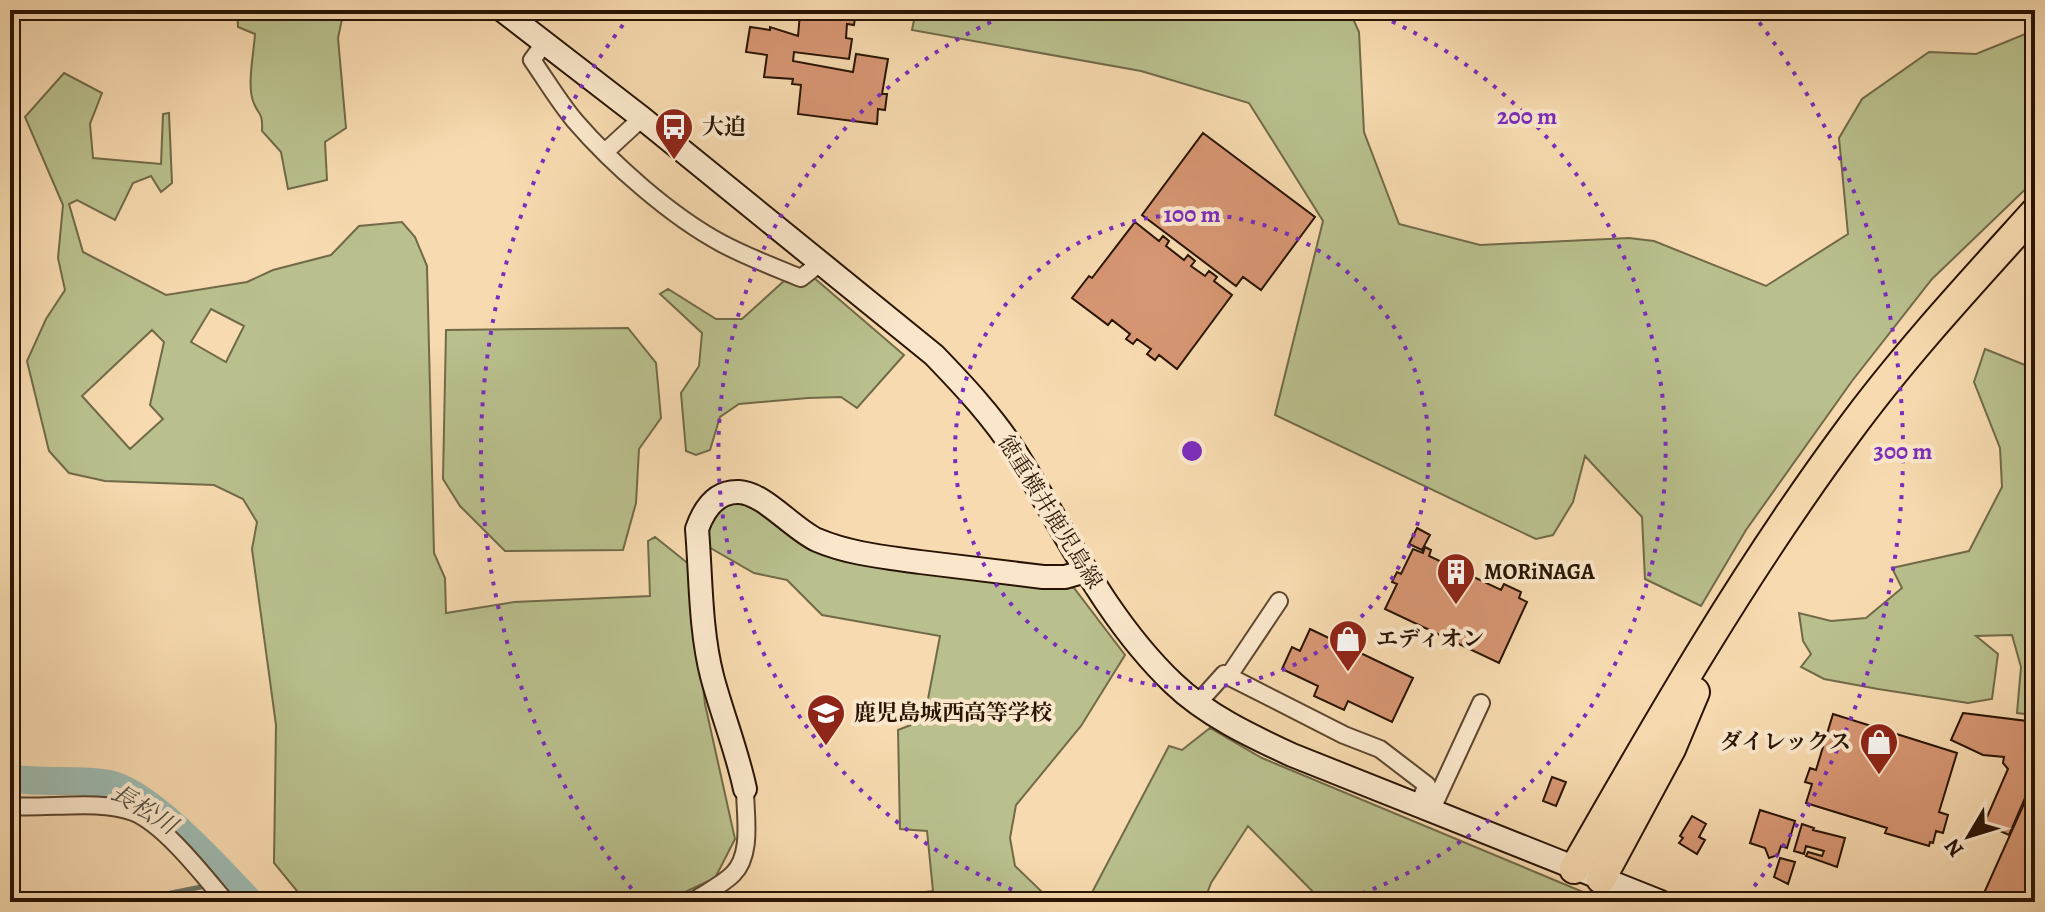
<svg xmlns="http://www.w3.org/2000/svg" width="2045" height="912" font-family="Alegreya,'Noto Serif JP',serif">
<rect width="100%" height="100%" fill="#f7daaf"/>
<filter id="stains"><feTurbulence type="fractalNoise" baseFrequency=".0025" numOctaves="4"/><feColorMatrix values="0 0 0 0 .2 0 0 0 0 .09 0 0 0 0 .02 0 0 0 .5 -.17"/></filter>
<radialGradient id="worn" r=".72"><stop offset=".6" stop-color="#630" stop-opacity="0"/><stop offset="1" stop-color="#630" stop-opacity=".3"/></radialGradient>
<path fill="#b9c08d" stroke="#716a48" stroke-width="2" fill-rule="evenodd" d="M237 10H344L338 38 346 128 325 142 327 180 288 189 281 152 262 131C263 110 258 116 253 101 247 84 254 52 255 34L238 27Z
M916 10H1349L1359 32 1364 132 1399 224 1480 245 1629 238 1654 241 1766 286 1848 234 1839 138 1862 99 1929 52 1976 54 2028 33 2035 14V180L1932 279 1852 381 1746 530 1701 606 1645 579 1642 517 1585 456 1573 502 1553 535 1536 539 1275 415 1323 221 1249 103 1141 71 912 30Z
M64 73 102 93 90 124 93 158 161 164 163 114 169 113 172 183 161 192 151 176 133 183 115 220 77 200 69 204 83 252 166 295 247 282 273 270 331 255 359 226 402 222 415 237 427 266 434 553 445 578 446 613 514 602 650 596 648 541 655 537 690 565 705 704 735 839 715 878 664 902H306L274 863 276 725 252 549 257 522 243 499 214 485 105 481 69 473 49 451 27 361 46 319 65 290 58 258 63 205 25 117ZM211 309 244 326 226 362 191 342ZM152 330 164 342 150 405 163 419 130 449 82 396Z
M813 277 904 355 857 408 841 397 808 398 739 404 720 417 710 450 696 455 686 451 681 393 699 366 702 333 660 294 668 289 716 319H742L784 281 801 287Z
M628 328 656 363 661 418 639 449 636 503 623 550 505 551 460 506 443 479 446 330Z
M1985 349 2035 369V715L2017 713 2021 667 2012 635 1976 636 1998 654 1992 699 1968 703 1878 689 1824 679 1801 667 1811 654 1803 641 1799 613 1831 621 1866 618 1902 588 1892 568 1969 551 2002 487 2000 448 1974 382Z
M732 504H743L755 510 783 531 819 552 850 562 957 577 1074 588 1125 655 1081 726 1016 805 1010 838 1015 866 1043 893 1069 902H891L895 896 933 891 927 831 900 829 898 730 924 720 940 636 822 615 787 580 754 573 707 546C709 527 712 509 732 504Z
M1210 728 1262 758 1607 902H1323L1248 826 1211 883 1204 902H1087L1169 746 1182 750Z"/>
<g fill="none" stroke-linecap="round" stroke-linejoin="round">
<path stroke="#6f786b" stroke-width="5" d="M126 902 201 887"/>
<path stroke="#9ebab0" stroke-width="28" d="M10 778C42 784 76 778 109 784 151 793 219 870 250 902"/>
</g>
<path fill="#d79673" stroke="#291404" stroke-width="2" d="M786 10H856L854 25 847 24 846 38 852 39 849 59 794 52 793 61 853 72 856 54 888 59 882 94H887L885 110 878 109 877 124 798 114 801 85 792 84 793 79 764 77 767 55 746 52 750 27 770 30V27L798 36 800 14Z
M1203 133 1315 217 1261 290 1243 277 1236 286 1142 215Z
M1135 222 1159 241 1163 236 1169 241 1166 246 1184 260 1188 255 1195 261 1191 266 1205 276 1209 271 1217 277 1214 281 1232 295 1177 369 1159 355 1155 360 1147 354 1151 349 1137 339 1133 344 1126 339 1130 334 1112 320 1108 325 1072 298 1089 276 1092 278Z
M1417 528 1430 535 1422 550 1409 544Z
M1425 547 1431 550 1429 556 1501 590 1504 584 1521 592 1519 598 1527 602 1499 663 1385 609 1397 584 1392 582 1397 572 1401 574 1413 549 1423 553Z
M1310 629 1413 678 1392 722 1348 701 1344 710 1314 696 1318 686 1282 669 1292 647 1300 651Z
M1963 713 2035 722V775L2009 835 1984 824 2008 769 2003 763 2004 757 1983 755 1951 740Z
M1833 714 1957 753 1939 812 1948 815 1943 833 1936 831 1933 843 1930 842 1929 846 1885 833 1887 828 1806 803 1812 784 1805 782 1810 768 1816 770Z
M1552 777 1566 782 1556 806 1543 801Z
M2027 797 2035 800V902H1980Z
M1760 810 1795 821 1787 848 1781 846 1778 855 1769 858 1765 848 1750 843Z
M1692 816 1706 824 1699 837 1705 840 1697 854 1679 843 1683 838 1680 836Z
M1802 824 1814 828 1813 830 1845 838 1837 867 1806 856 1808 852 1822 856 1824 851 1806 846 1804 854 1794 851Z
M1780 858 1795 862 1788 884 1774 877Z"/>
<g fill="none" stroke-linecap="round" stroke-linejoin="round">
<g stroke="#5c462f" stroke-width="20">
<path id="street" d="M546 41 532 60C546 80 559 102 575 121 612 164 671 216 721 243 747 257 774 267 801 278L820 263
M605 152 642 118
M1228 677 1279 601
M1198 703 1224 674 1344 735 1380 749 1427 785 1418 806
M10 806C47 809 99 799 133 812 164 824 204 876 226 902
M1431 811 1481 703
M692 902C705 893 722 885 733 874 753 854 745 815 745 789"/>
</g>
<g stroke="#291404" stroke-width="26">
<path id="secondary" d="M502 10 642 118 934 355C964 386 993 417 1016 453 1065 531 1105 618 1173 683 1206 715 1251 736 1292 755L1661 902
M745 789C737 751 722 714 712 676 700 629 701 577 697 529 704 509 716 491 739 492 764 493 793 529 817 540 850 554 885 557 920 562 961 567 1002 572 1043 577H1065L1086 571"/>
</g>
<g stroke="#291404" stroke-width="32">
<path id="highway" d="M1574 869C1659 720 1745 571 1847 433 1904 355 1970 284 2035 212
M1601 879 1671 749 1695 692"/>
</g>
<use href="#street" stroke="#fae7cb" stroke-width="16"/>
<use href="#secondary" stroke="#fae7cb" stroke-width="22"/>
<use href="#highway" stroke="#f7daaf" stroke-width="28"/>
</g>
<g fill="none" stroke="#7b2cbf" stroke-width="4" stroke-dasharray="4 8">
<circle cx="1192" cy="451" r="237"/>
<path d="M1046 902A474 474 0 0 1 1014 12M1370 12A474 474 0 0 1 1338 902"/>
<path d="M639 898A711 711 0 0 1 632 13M1752 13A711 711 0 0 1 1745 898"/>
</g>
<defs>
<g id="bus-pin" transform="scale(2)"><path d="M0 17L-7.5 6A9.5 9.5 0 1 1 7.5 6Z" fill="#8f2418" stroke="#fae7cb"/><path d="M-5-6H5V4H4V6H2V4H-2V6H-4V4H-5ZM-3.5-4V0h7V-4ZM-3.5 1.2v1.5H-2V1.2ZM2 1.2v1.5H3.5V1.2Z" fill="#fff"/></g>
<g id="building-pin" transform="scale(2)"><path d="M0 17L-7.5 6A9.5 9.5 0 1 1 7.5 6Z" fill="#8f2418" stroke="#fae7cb"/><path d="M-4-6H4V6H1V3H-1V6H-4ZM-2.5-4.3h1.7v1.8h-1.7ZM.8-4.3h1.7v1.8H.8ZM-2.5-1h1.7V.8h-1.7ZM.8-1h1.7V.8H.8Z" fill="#fff"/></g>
<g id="shop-pin" transform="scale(2)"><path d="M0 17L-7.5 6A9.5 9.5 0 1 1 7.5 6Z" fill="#8f2418" stroke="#fae7cb"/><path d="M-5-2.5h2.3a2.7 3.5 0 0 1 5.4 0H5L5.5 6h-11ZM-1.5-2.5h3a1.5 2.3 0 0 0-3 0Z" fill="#fff"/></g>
<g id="school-pin" transform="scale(2)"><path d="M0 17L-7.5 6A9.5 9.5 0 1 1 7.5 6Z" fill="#8f2418" stroke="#fae7cb"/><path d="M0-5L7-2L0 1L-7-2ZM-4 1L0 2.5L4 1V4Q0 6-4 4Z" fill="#fff"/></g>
</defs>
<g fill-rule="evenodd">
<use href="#bus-pin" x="674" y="127"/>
<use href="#building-pin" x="1456" y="572"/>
<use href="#shop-pin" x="1348" y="639"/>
<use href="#school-pin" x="826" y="713"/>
<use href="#shop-pin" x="1879" y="742"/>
</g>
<g text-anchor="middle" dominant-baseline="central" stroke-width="8" stroke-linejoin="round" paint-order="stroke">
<g font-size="22" font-weight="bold" fill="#291404" stroke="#fae7cb" text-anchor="start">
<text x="702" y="127">大迫</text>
<text x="1484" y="572">MORiNAGA</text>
<text x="1376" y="639">エディオン</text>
<text x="854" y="713">鹿児島城西高等学校</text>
<text x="1851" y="742" text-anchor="end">ダイレックス</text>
</g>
<g font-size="22" fill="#291404" stroke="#fae7cb">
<text transform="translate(1050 512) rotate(58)">徳重横井鹿児島線</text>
</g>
<g font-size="24" font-style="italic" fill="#524e40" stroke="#fae7cb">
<text transform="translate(144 809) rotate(32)">長松川</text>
</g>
</g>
<circle cx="1192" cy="451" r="12" fill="#7b2cbf" stroke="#fae7cb" stroke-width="4"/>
<g font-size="24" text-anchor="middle" font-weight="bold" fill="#7b2cbf" stroke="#fae7cb" stroke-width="8" stroke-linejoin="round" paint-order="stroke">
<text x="1527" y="124">200 m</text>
<text x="1192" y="222">100 m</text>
<text x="1903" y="459">300 m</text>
</g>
<rect width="2045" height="912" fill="none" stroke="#f7daaf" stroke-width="40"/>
<rect x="12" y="12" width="2021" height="888" fill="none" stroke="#291404" stroke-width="4"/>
<rect x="20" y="20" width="2005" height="872" fill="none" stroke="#291404" stroke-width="2"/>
<g transform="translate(1969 836) rotate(232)" stroke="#fae7cb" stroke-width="6" paint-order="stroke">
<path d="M0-6L14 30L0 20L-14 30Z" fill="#291404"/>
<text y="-12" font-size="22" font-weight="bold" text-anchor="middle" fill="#291404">N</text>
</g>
<rect width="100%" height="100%" filter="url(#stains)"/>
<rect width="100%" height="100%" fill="url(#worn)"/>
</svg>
